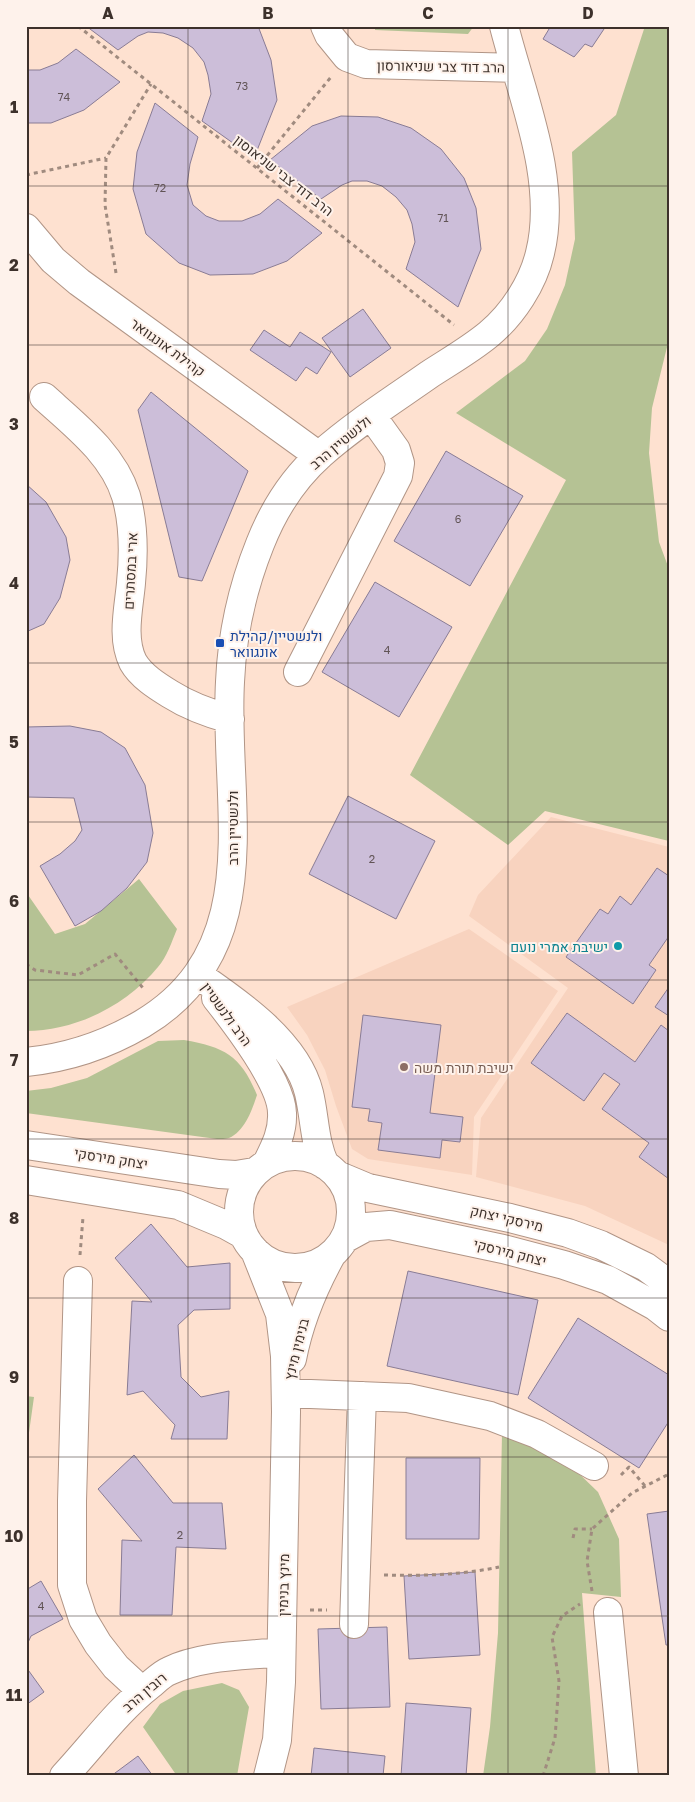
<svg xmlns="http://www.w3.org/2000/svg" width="695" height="1802" font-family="'Golos Text',Heebo,sans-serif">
<rect width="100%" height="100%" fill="#fee1d0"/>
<path fill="#f8d3bf" d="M551 817 669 847V1245L585 1206 476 1177 481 1118 568 988 469 916 478 895Z
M469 929 558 991 474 1117 472 1175 368 1159 352 1149 336 1106 325 1070 307 1035 287 1007Z"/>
<path fill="#b5c294" d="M375 26H474L468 34 375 30Z
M645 26H669V339L652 408 649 453 659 542 669 569V841L545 811 508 845 410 775 566 480 456 413 525 361 547 329 565 285 575 239 572 152 616 115Z
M139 879 177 929C172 941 167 957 158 967 127 1005 76 1031 26 1031V892L55 934 85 924Z
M184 1040C225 1047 241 1056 257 1095 252 1110 245 1131 229 1138 226 1139 220 1139 217 1139L26 1113V1091L51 1088 87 1078 158 1041Z
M26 1396 34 1397 26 1454Z
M502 1434 531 1444 569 1464 598 1492 619 1539 621 1597 582 1593 596 1776H483L490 1727 498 1633Z
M222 1683 239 1690 249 1707 237 1776H177L143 1727 160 1704 183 1691Z"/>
<path fill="#ccbed9" stroke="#897c95" d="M86 26H258L271 60 277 100 254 158 202 121 211 94 208 75 204 62 193 48 178 38 163 33 148 32 138 36 118 50Z
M545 26H606L592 47 585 44 574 57 543 39 549 29Z
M76 49 120 82 84 110 51 123H26V70H40L58 63Z
M155 103 198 137 190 164 187 185 193 205 206 216 219 221H242L260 214 278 199 322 233 287 261 253 274 210 275 179 263 146 234 133 189 137 152Z
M341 116 378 117 411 128 441 149 464 178 476 208 481 249 458 307 406 269 415 242 412 224 407 210 396 197 382 186 367 181H352L342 185 321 199 270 160 312 126Z
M363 309 391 348 350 377 322 338Z
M264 330 290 347 300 332 331 352 317 374 306 367 296 381 250 350Z
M151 392 248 471 202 581 179 577 138 410Z
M446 451 523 496 470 586 394 541Z
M26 484 46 502 66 537 70 560 60 598 44 624 26 632Z
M375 582 452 627 399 717 322 672Z
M70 726 101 732 125 748 145 785 153 833 147 862 127 888 101 911 75 926 40 866 60 854 75 841 82 830 74 798 26 797V727Z
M348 796 435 841 396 919 309 874Z
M657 868 669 876V936L649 965 656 970 633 1004 566 957 600 909 608 914 620 896 631 905Z
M669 987V1016L655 1007Z
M567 1013 635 1062 661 1025 669 1031V1179L639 1157 649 1143 602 1109 620 1084 604 1073 584 1101 531 1063Z
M363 1015 441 1025 430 1113 463 1117 460 1142 442 1140 440 1158 378 1150 382 1123 368 1121 370 1109 352 1107Z
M151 1224 187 1267 230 1263V1309L194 1310 178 1325 181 1377 201 1397 229 1391 227 1439H171L175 1425 143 1391 127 1395 132 1301 152 1302 115 1258Z
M408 1271 538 1300 518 1395 387 1366Z
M578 1318 669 1375V1421L639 1468 528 1398Z
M134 1455 173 1503H222L226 1549 176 1547 172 1615H120L122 1540 142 1541 98 1489Z
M406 1458H480L479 1539H406Z
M669 1511V1645H666L647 1514Z
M475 1572 480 1655 409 1659 404 1576Z
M41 1581 63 1619 31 1636 26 1647V1590Z
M387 1627 390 1707 321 1709 318 1629Z
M26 1667 44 1692 26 1705Z
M406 1703 471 1708 466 1776H401Z
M314 1748 385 1756 383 1776H311Z
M138 1756 153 1776H111Z"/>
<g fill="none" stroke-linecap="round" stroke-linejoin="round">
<g stroke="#b19586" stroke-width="30">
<path id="minor" d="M325 26 329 35 347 57 366 64 515 68
M26 228 53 260 79 282 319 456
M44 397C75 425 113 454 126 496 134 524 134 553 131 583 129 607 121 638 133 662 141 676 157 686 170 694 189 706 208 713 230 719
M298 672 398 476 400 463 396 450 371 415
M198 975C239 1003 297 1043 309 1093 315 1118 314 1142 325 1165
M216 998C235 1022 282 1083 282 1113 283 1132 275 1147 267 1163
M26 1062C67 1058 106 1045 142 1024 270 948 223 804 230 682 232 634 242 589 260 544 273 511 294 478 321 454 355 424 393 400 430 374 450 361 471 349 489 334 513 314 533 283 540 253 558 180 522 97 504 26
M26 1145 219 1174 236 1175 254 1172
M239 1212a56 56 0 1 1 112 0a56 56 0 1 1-112 0Z
M337 1175 368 1188 510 1218 568 1233 601 1245 646 1267 669 1284
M26 1180 178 1205 226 1225 244 1235
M344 1239 366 1227 390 1225 503 1249 564 1265 608 1280 655 1306 669 1317
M255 1251 280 1314 285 1356 286 1412 281 1682 277 1740 268 1776
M78 1281 72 1501V1585L83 1619 98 1644 116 1667 142 1691
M292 1359C299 1322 313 1288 332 1254
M286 1393 408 1398 490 1416 537 1434 594 1466
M608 1612 624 1776
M354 1624 362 1396
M64 1776C93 1745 117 1711 150 1685 156 1680 162 1674 169 1671 202 1655 245 1656 281 1652"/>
</g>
<path stroke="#a08b7f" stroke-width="3" stroke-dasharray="4 4" stroke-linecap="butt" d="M78 26 454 325
M257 168 331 77
M26 175 106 158
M116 273 105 205 106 158 151 84
M26 964 35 970 78 975 115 954 143 988
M80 1255 83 1217
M621 1475 629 1467 645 1486
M573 1538 575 1529H592
M384 1575C422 1576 461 1575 499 1567
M592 1591 587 1561 592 1529 632 1493 669 1474
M310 1610H327
M543 1776 555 1738 559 1681 552 1637 562 1616 580 1604"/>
<use href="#minor" stroke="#fff" stroke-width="28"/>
</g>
<path fill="none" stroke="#3d312b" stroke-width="1" stroke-opacity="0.55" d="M188 26V1776M348 26V1776M508 26V1776M26 186H669M26 345H669M26 504H669M26 663H669M26 822H669M26 980H669M26 1139H669M26 1298H669M26 1457H669M26 1616H669"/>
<rect fill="#1a4fb4" stroke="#fef2eb" stroke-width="2" x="215" y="638" width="10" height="10" rx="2.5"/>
<circle fill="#0f9aa8" stroke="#fef2eb" stroke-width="2" cx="618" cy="946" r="5"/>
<circle fill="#8d6e63" stroke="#fef2eb" stroke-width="2" cx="404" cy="1067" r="5"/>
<g text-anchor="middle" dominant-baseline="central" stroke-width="4" stroke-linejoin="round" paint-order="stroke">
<g font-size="11" fill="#615456">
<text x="242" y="85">73</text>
<text x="64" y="96">74</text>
<text x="160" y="187">72</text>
<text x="443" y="217">71</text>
<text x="458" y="518">6</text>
<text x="387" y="649">4</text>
<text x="372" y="858">2</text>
<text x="180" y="1534">2</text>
<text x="41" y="1605">4</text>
</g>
<g font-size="14" fill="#3d312b" stroke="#fef2eb">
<text transform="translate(441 66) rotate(1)">הרב דוד צבי שניאורסון</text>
<text transform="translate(284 175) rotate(38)">הרב דוד צבי שניאוסון</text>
<text transform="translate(168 347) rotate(36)">קהילת אונגוואר</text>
<text transform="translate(340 442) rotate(-40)">ולנשטיין הרב</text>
<text transform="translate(130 571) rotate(-87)">ארי במסתרים</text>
<text transform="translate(232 828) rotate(-90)">ולנשטיין הרב</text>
<text transform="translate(227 1014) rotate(54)">הרב ולנשטיין</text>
<text transform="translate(111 1158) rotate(9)">יצחק מירסקי</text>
<text transform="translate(507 1218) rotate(13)">מירסקי יצחק</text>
<text transform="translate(510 1252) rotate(14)">יצחק מירסקי</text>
<text transform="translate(296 1349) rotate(-76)">בנימין מינץ</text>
<text transform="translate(283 1585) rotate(-89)">מינץ בנימין</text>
<text transform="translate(144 1692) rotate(-40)">רובין הרב</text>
</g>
<g font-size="14" fill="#164399" stroke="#fef2eb" text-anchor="start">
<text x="230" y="635">ולנשטיין/קהילת<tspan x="230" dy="16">אונגוואר</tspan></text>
</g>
<g font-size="14" fill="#0d838f" stroke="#fef2eb" text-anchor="end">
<text x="608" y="946">ישיבת אמרי נועם</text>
</g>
<g font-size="14" fill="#785e54" stroke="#fef2eb" text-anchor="start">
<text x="414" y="1067">ישיבת תורת משה</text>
</g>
</g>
<rect width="695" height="1802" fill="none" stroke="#fef2eb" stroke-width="55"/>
<rect x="28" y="28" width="640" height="1746" fill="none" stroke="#3d312b" stroke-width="2"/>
<g font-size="16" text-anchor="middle" font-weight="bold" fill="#3d312b">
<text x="108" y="19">A</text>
<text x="268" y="19">B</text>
<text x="428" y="19">C</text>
<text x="588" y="19">D</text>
<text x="14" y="113">1</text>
<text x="14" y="271">2</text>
<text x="14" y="430">3</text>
<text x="14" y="589">4</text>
<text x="14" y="748">5</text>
<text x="14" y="907">6</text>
<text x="14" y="1066">7</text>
<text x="14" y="1224">8</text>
<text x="14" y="1383">9</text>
<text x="14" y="1542">10</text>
<text x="14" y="1701">11</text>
</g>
</svg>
